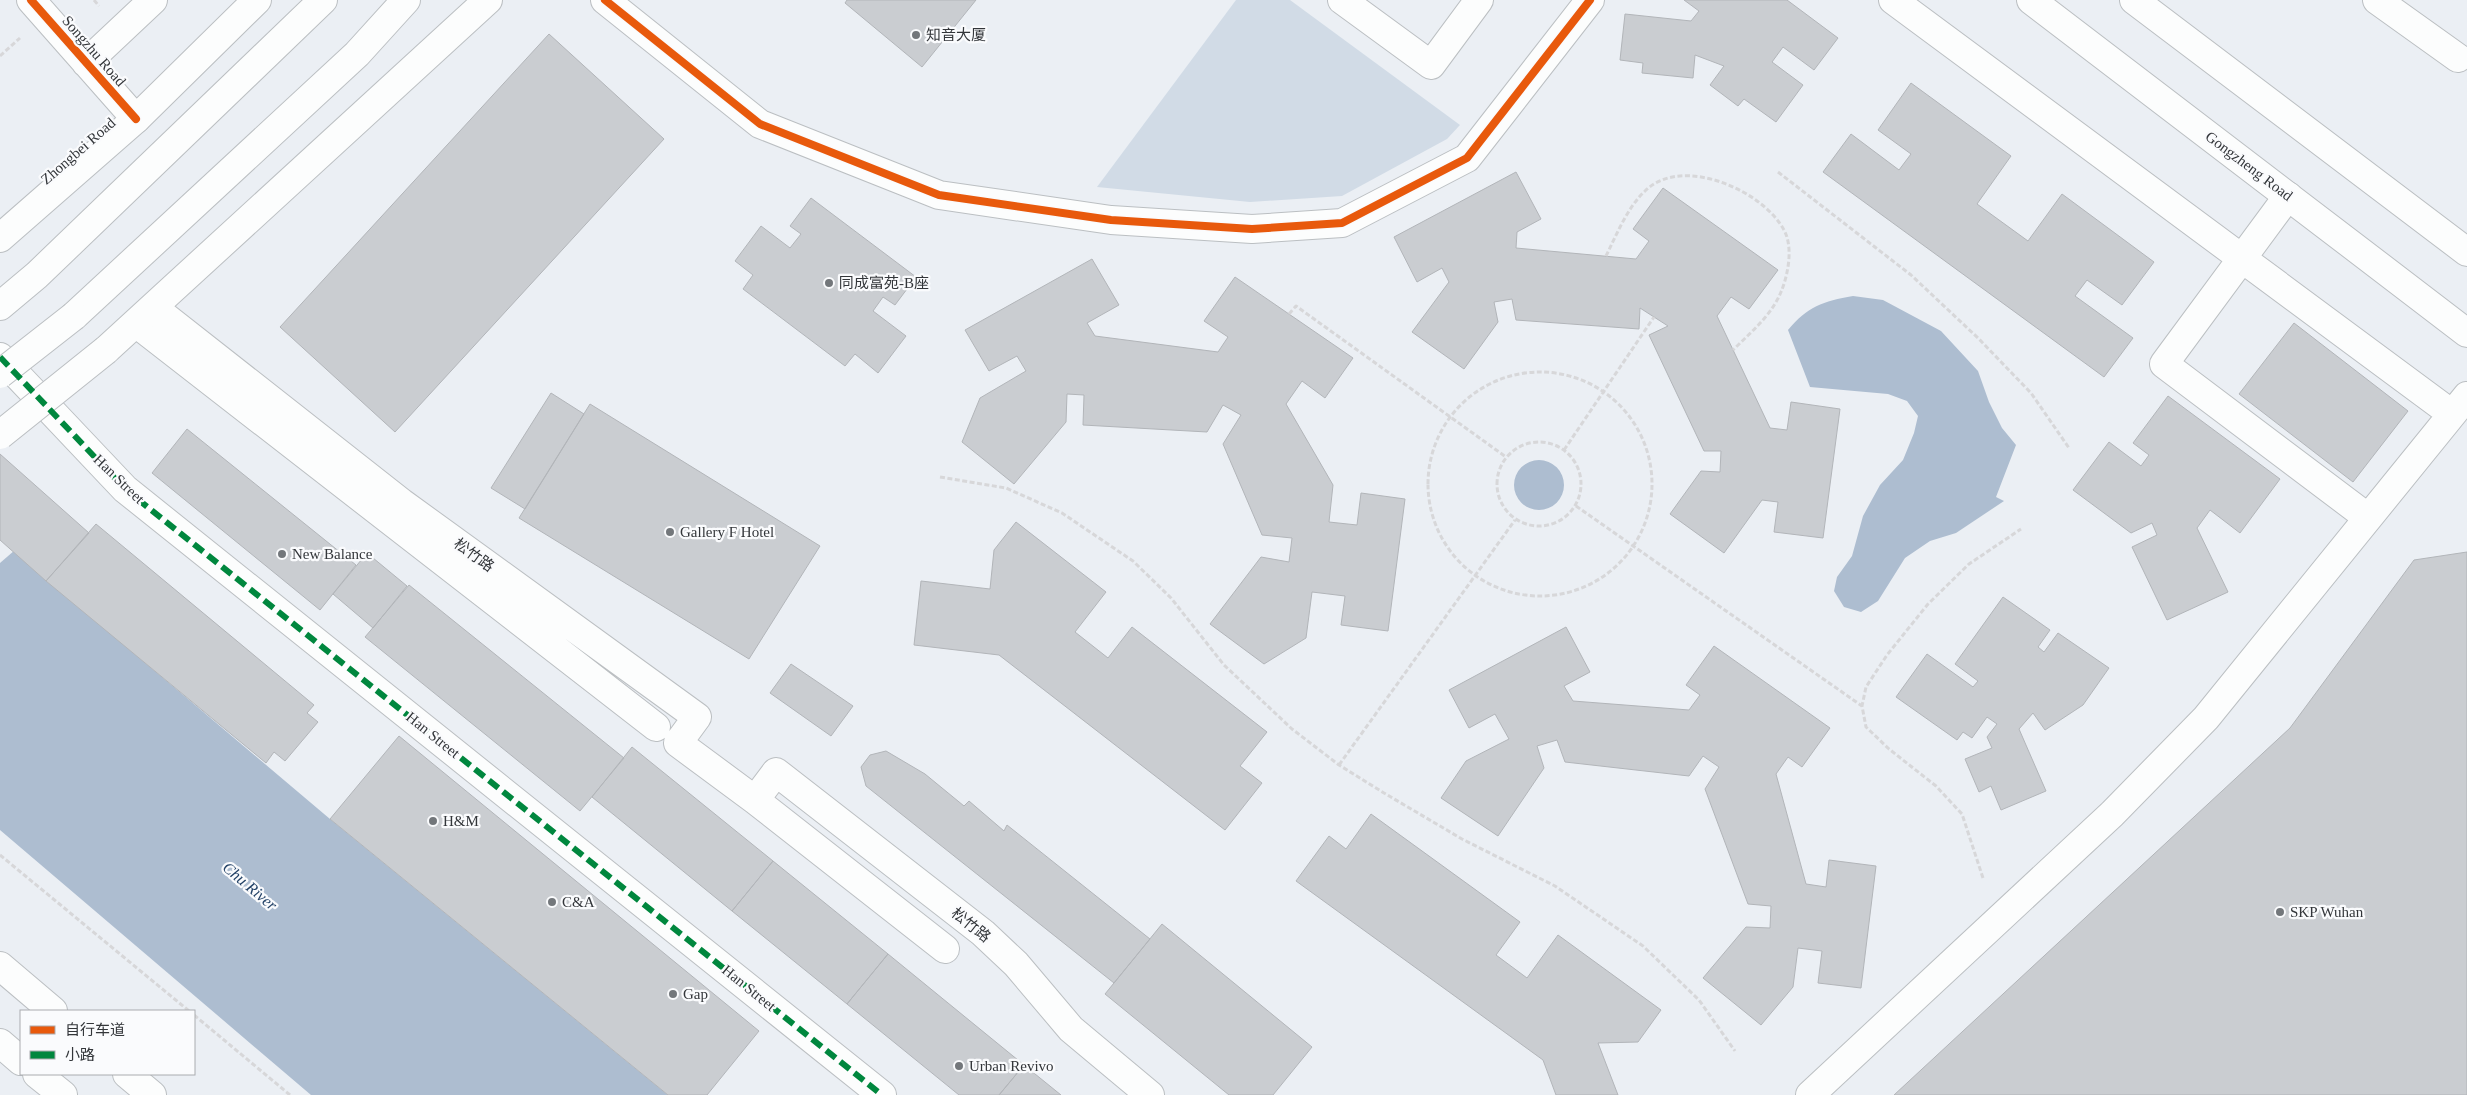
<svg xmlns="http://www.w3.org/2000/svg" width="2467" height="1095" font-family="'Times New Roman','Noto Sans SC',serif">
<rect width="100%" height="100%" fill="#ebeff4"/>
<path fill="#d1dbe6" d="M1236 0H1290L1460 125 1447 139 1342 196 1250 202 1097 187Z"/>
<path fill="#adbdd0" d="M1853 296 1883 300 1941 331 1978 371 1989 402 2002 428 2016 445 1996 497 2004 501 1956 533 1930 541 1905 558 1878 601 1861 612 1844 607 1834 591 1837 577 1852 556 1863 516 1880 485 1903 460 1914 433 1918 416 1907 401 1888 394 1810 387 1788 330C1807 307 1823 301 1853 296Z
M1514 485a25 25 0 1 1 50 0a25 25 0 1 1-50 0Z
M0 540 330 819 668 1095H311L0 830Z"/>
<path fill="#ebeff4" d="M0 538 15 550 0 563Z"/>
<path fill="#cacdd1" stroke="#b2b5b9" d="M847 0H976L922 67 845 3Z
M1684 0H1787L1838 38 1814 70 1783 47 1772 62 1803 85 1776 122 1744 99 1738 106 1710 85 1724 66 1695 55 1693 78 1642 73 1643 63 1620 60 1625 14 1691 21 1699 11Z
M549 34 664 139 395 432 280 327Z
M1911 83 2011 156 1977 204 2028 241 2062 194 2154 262 2122 305 2087 280 2075 296 2133 338 2104 377 1823 172 1851 134 1899 170 1911 154 1878 130Z
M1516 172 1541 219 1517 232 1516 248 1636 259 1649 241 1633 229 1663 188 1778 270 1749 309 1731 297 1717 316 1770 428 1787 430 1791 402 1840 409 1823 538 1774 532 1778 502 1762 500 1724 553 1670 514 1701 471 1720 472 1721 451H1704L1649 335 1668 326 1640 308 1639 329 1516 320 1512 299 1494 302 1498 322 1464 369 1412 332 1449 282 1442 268 1417 282 1394 237Z
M811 198 916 277 895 305 883 297 873 311 906 336 878 373 855 354 845 366 743 289 753 275 735 261 761 226 790 248 801 234 790 226Z
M1092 259 1119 305 1087 323 1095 336 1218 352 1228 337 1204 321 1235 277 1353 358 1325 398 1302 381 1286 404 1333 485 1329 522 1357 525 1361 493 1405 499 1388 631 1341 625 1345 596 1312 592 1306 638 1264 664 1210 624 1261 557 1289 562 1292 538 1262 535 1223 444 1241 415 1223 405 1207 432 1083 425 1084 395 1067 394 1066 422 1014 484 962 442 980 398 1026 371 1017 356 989 371 965 330Z
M2294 323 2408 411 2353 482 2239 394Z
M551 393 584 414 525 509 491 488Z
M2168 396 2280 479 2240 533 2210 510 2197 528 2228 592 2167 620 2132 547 2157 535 2152 523 2131 533 2073 490 2109 442 2141 466 2149 455 2133 443Z
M590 404 820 546 749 659 519 518Z
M187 429 356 565 320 610 152 473Z
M0 454 89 533 46 581 0 540Z
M1016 522 1106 592 1075 632 1108 658 1132 627 1267 732 1240 766 1262 783 1225 830 999 655 914 645 921 581 990 589 994 550Z
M96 524 314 705 307 713 318 722 285 761 274 752 266 763 46 581Z
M2467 552V1095H1894L2290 728 2414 560Z
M367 553 407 586 373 628 333 594Z
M409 585 624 758 580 811 365 637Z
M2003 597 2050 630 2038 647 2044 652 2058 633 2109 668 2083 705 2045 730 2033 713 2019 729 2046 791 2001 810 1991 786 1979 792 1965 759 1992 748 1987 737 1997 724 1987 717 1972 738 1963 732 1957 740 1896 697 1927 654 1973 687 1978 681 1955 664Z
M1566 627 1590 672 1564 686 1573 701 1689 710 1700 695 1686 685 1714 646 1830 728 1802 767 1788 757 1776 774 1806 884 1826 887 1829 860 1876 866 1861 988 1818 983 1822 951 1798 948 1793 987 1761 1025 1703 978 1746 927 1770 928 1771 906 1748 904 1705 789 1719 767 1703 756 1689 776 1565 762 1557 740 1537 746 1544 768 1498 836 1441 798 1466 761 1509 739 1495 714 1469 728 1449 690Z
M791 664 853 706 831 736 770 693Z
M399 736 759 1031 707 1095H668L330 819Z
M632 747 773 861 732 911 592 797Z
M886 751 925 774 964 806 969 801 1004 831 1007 825 1150 939 1114 983 866 786 861 767 870 755Z
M1371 814 1520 922 1496 955 1527 978 1558 935 1661 1010 1638 1042 1598 1043 1618 1095H1556L1543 1060 1296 881 1329 836 1346 849Z
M773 861 888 954 847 1004 732 911Z
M1162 924 1312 1047 1273 1095H1229L1105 994Z
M888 954 1024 1065 999 1095H959L847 1004Z
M1024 1065 1061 1095H999Z"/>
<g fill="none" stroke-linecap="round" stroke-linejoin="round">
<g stroke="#bbbfc2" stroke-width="30">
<path id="minor" d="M31 0 136 119
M605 0 760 124 939 195 1111 220 1252 229 1342 223 1467 158 1590 0
M1342 0 1431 65 1479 0
M1893 0 2452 414
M2377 0 2458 58
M86 63 153 0
M2288 196 2164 364 2367 517
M154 308 402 503 697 717 678 743 755 800 945 949
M137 324 656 727
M0 357 125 489 882 1095
M755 800 776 772 983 933 1016 964 1071 1029 1150 1095
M1810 1095 2112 814 2206 718 2467 396"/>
</g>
<g stroke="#bbbfc2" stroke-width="30">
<path id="major" d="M2031 0 2467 333
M2134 0 2467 252
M0 238 136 119 257 0
M0 306 37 275 323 0
M74 316 357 54 406 0
M106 350 488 0
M0 966 53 1011
M0 1043 21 1061
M37 1074 63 1095
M127 1074 152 1095"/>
</g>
<path stroke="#d7d7d9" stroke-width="3" stroke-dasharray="5 2.5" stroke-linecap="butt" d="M94 0 99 6
M0 56 20 38
M1778 172 1911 275 1978 338 2031 393 2069 448
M1606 256C1617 234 1627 208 1645 191 1682 154 1765 191 1785 232 1793 249 1788 275 1781 292 1771 316 1751 332 1733 350
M1289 314 1296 306 1506 457
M1428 484a112 112 0 1 1 224 0a112 112 0 1 1-224 0Z
M1497 484a42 42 0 1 1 84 0a42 42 0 1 1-84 0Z
M1564 450 1654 317
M940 477 1006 488 1062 513 1133 561 1171 598 1224 665 1292 729 1339 765 1384 793 1462 839 1555 886 1643 946 1699 1000 1735 1051
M1576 506 1862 706
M1339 765 1515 520
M0 855 189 1011
M1983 878 1962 814 1936 786 1889 749 1866 727 1862 706 1866 687 1887 655 1928 604 1969 564 2021 529
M194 1015 290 1095"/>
<use href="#minor" stroke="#fcfdfd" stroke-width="28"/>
<use href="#major" stroke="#fcfdfd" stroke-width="28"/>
<g stroke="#bbbfc2" stroke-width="30" stroke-linecap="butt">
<path id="major-bridge" d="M0 374 74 316
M0 435 106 350"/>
</g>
<use href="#major-bridge" stroke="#fcfdfd" stroke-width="28"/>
<path stroke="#00873e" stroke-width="6" stroke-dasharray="12 6" stroke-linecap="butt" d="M0 357 125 489 882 1095"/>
<g stroke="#fafbfd" stroke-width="11">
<path id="cycleway" d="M31 0 136 119
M605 0 760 124 939 195 1111 220 1252 229 1342 223 1467 158 1590 0"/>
</g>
<use href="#cycleway" stroke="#e8590c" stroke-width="8"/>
</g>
<g fill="#73777b" stroke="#fafbfd" stroke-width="2">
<circle cx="916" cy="35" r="5"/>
<circle cx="829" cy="283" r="5"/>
<circle cx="670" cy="532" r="5"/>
<circle cx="282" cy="554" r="5"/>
<circle cx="433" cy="821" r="5"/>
<circle cx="552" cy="902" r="5"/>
<circle cx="2280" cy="912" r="5"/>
<circle cx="673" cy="994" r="5"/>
<circle cx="959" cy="1066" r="5"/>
</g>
<g text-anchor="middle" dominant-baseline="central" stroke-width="4.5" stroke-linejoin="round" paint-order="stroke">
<g font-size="15" fill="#33363a" stroke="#fafbfd" text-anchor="start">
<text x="926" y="35">知音大厦</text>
<text x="839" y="283">同成富苑-B座</text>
<text x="680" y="532">Gallery F Hotel</text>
<text x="292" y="554">New Balance</text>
<text x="443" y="821">H&amp;M</text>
<text x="562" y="902">C&amp;A</text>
<text x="2290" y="912">SKP Wuhan</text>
<text x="683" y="994">Gap</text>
<text x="969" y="1066">Urban Revivo</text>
</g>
<g font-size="15" fill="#33363a" stroke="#fafbfd">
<text transform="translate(94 51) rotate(49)">Songzhu Road</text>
<text transform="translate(78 151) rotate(-41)">Zhongbei Road</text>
<text transform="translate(2249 166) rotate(37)">Gongzheng Road</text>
<text transform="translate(119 479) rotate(44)">Han Street</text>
<text transform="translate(474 555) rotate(36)">松竹路</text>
<text transform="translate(433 735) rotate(39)">Han Street</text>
<text transform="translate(971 925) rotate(39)">松竹路</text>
<text transform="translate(749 988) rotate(39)">Han Street</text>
</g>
<g font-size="16" font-style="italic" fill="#234267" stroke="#fafbfd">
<text transform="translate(250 886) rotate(40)">Chu River</text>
</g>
</g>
<rect x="20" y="1010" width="175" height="65" fill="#fafbfd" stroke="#aaacaf"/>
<rect x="30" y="1026" width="25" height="8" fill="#e8590c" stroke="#aaacaf"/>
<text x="65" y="1035" font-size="15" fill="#33363a">自行车道</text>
<rect x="30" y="1051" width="25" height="8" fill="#00873e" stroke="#aaacaf"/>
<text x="65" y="1060" font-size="15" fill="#33363a">小路</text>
</svg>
